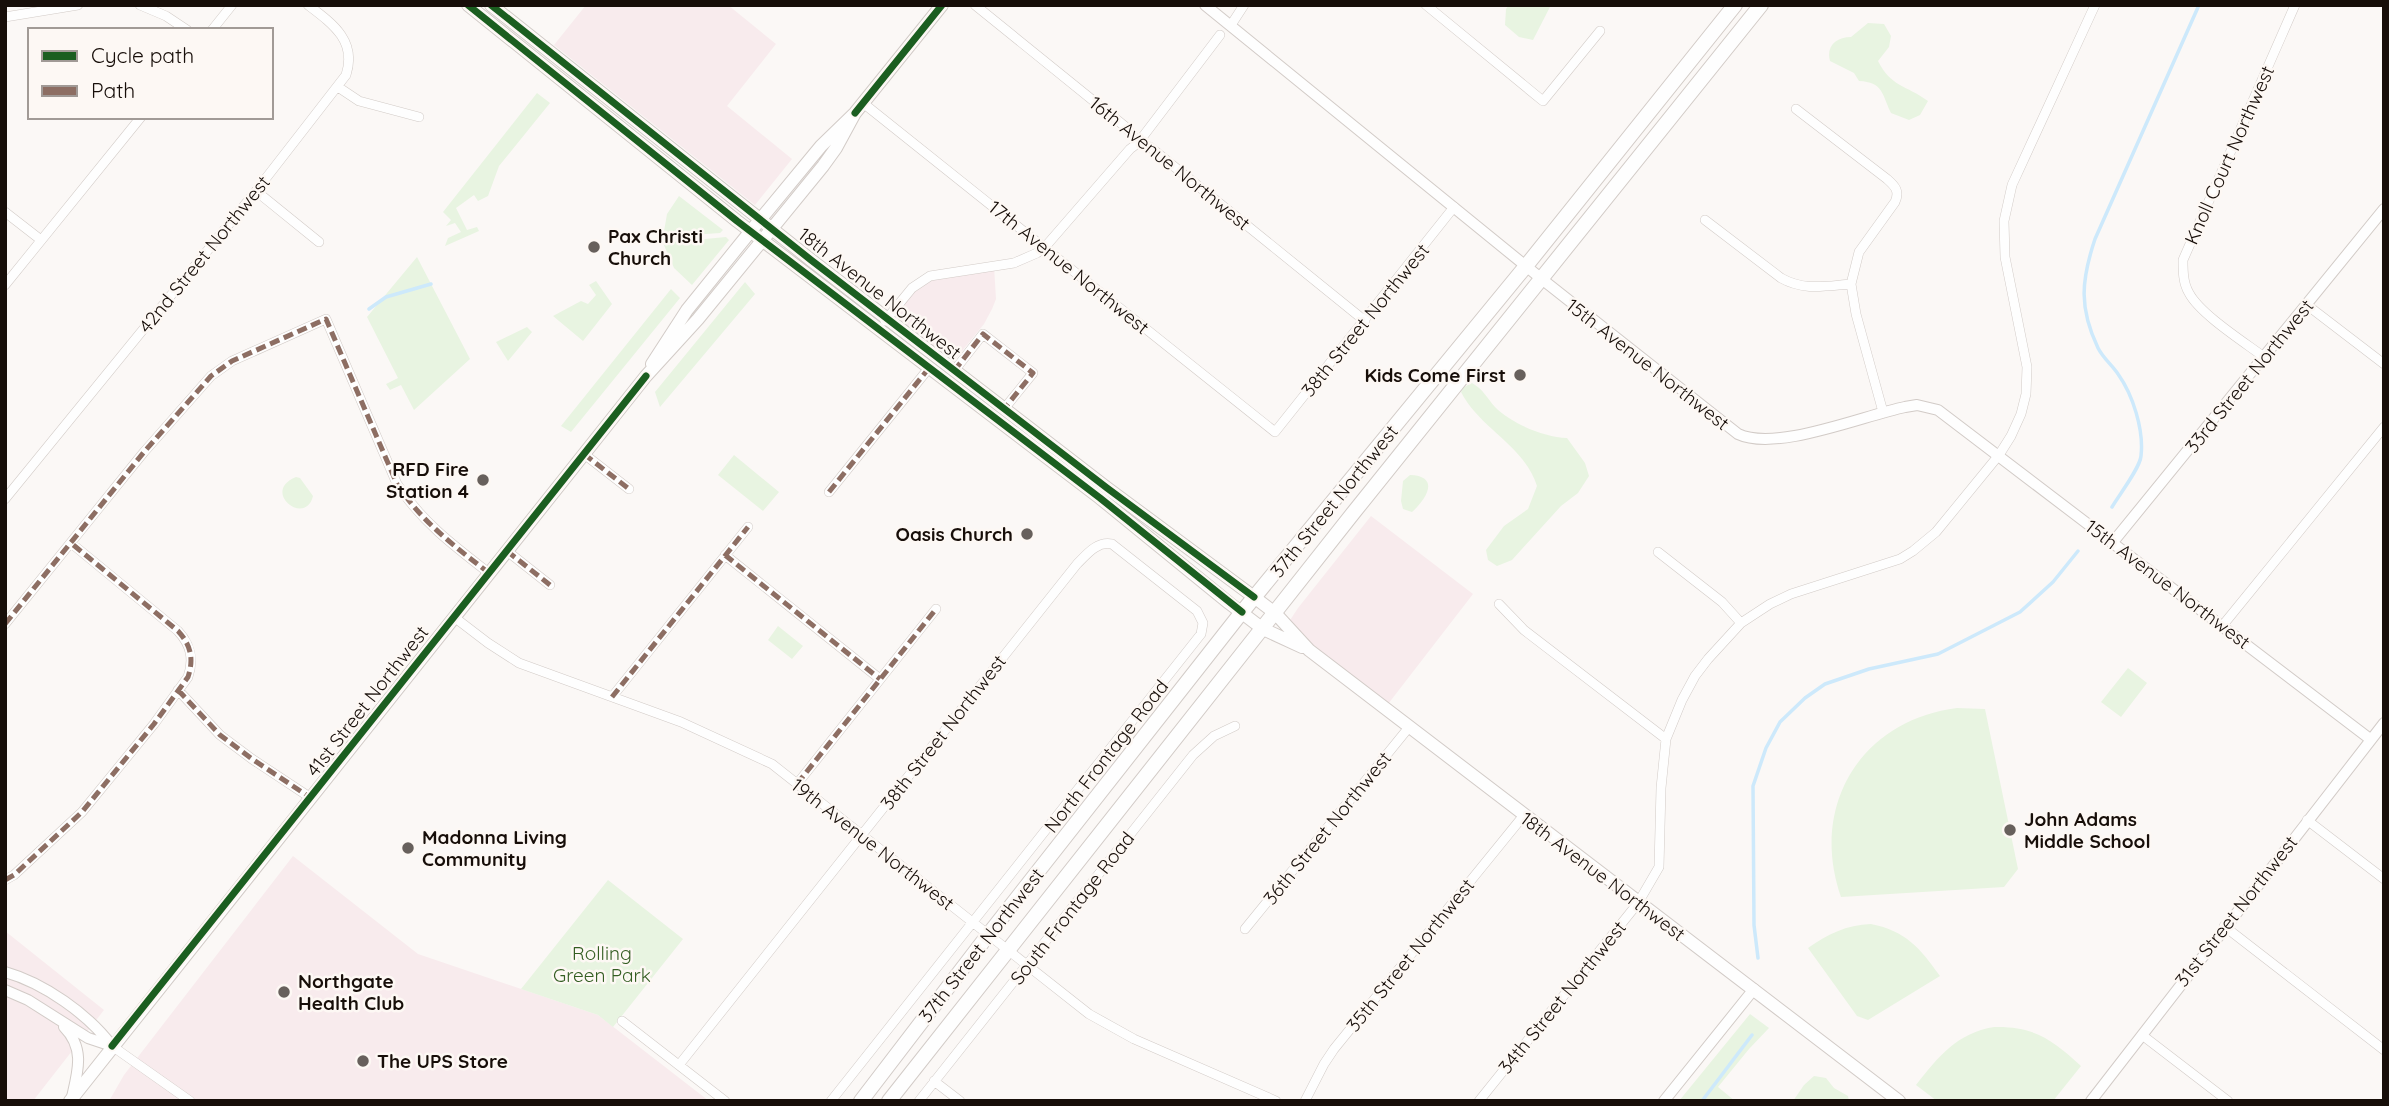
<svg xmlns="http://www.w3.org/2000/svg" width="2389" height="1106" font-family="Quicksand,sans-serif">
<rect width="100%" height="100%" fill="#fbf8f6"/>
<path fill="#f8ebed" d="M586 5H728L776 44 727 106 792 159 755 205 554 45Z
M994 266 996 299 992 309 984 324 945 372 878 329 921 281Z
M1371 516 1473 594 1385 708 1283 631 1298 608Z
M293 856 418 954 598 1015 709 1101H109L124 1075Z
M5 931 104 1010 33 1101H5Z"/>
<path fill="#e8f4e1" d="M1509 5H1551L1533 40 1519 37 1505 25 1506 9Z
M1868 23 1884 24 1891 36 1889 47 1878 61C1891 87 1906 85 1928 101L1920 115 1909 120 1891 113C1882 94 1883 82 1859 81L1854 73 1830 61C1826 46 1836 37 1851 37Z
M537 93 550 103 499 166 488 196 478 201 474 195 456 208 467 230 477 227 479 231 445 246 448 238 461 232 455 223 446 226 451 220 443 212Z
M679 196 723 230 720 233 663 237 667 214Z
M726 237 729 240 692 285 674 268 663 243Z
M417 257 470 359 414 410 401 385 390 390 386 384 398 378 367 317Z
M596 281 612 304 583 341 553 316 581 301 588 304 596 295 589 285Z
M745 282 755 294 660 407 655 392Z
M671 289 680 298 571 432 561 426Z
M527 327 532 332 508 361 496 342Z
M1472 383C1483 389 1487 398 1495 407 1512 424 1544 437 1567 438L1585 463 1589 476 1578 493 1561 506 1512 560 1497 566 1488 560 1486 550 1504 526 1528 509 1537 486C1524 445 1480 429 1461 392L1464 387Z
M734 455 779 492 763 511 718 475Z
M1410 475C1441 476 1426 500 1412 512L1403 509 1401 501 1403 481Z
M296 477 300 478 313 496C306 527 260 492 296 477Z
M778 626 803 646 792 659 768 640Z
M2128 668 2147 683 2121 717 2101 702Z
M1957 708 1985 709 2018 869 2004 887 1841 897C1809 806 1861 720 1957 708Z
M608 880 683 939 613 1027 598 1015 521 989Z
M1871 924C1906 931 1920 948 1940 976L1868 1020 1857 1016 1808 948C1828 934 1846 925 1871 924Z
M1750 1014 1769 1028 1749 1049 1718 1087 1735 1101H1679Z
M1994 1027C2034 1026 2053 1040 2081 1066L2053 1101H1937L1916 1085C1938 1057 1957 1033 1994 1027Z
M1814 1076 1826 1078 1834 1088 1848 1096 1849 1101H1793L1804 1085Z"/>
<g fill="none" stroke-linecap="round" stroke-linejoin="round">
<path stroke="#cde9fb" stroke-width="3.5" d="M369 309 386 297 431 284
M2112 507C2119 495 2140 468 2141 456 2144 430 2133 395 2118 374 2112 365 2103 358 2098 348 2079 308 2081 281 2095 239L2199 5
M1758 958 1754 925 1753 786 1766 748 1780 722 1805 698 1825 684 1869 669 1938 654 2020 612 2053 582 2078 551
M1702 1101 1752 1035"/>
<g stroke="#d2cbc7" stroke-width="10">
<path id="minor" d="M140 5 166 16 187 30
M975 5 1127 128 1138 143 1150 147 1365 321
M1426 5 1543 101 1600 31
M5 17 78 5
M1231 25 1244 5
M212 30 232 5
M338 87 359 101 419 117
M863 103 1275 432 1454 207
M1796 109 1887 179C1895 186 1900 191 1895 202L1859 252 1851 284 1856 314 1883 412
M256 191 319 242
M5 212 41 240
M1705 220 1781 278C1804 291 1825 286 1851 284
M5 285 141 117
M2307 305 2384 364
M885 321 912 288 930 276 1014 263 1037 253 1045 247 1130 149 1138 143 1220 35
M2264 357C2244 342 2200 314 2189 293 2183 283 2183 271 2183 260L2295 5
M954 371 983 334 1033 373 1004 409
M584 454 629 489
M829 492 929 368
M5 499 256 191 346 75C357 41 333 24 308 5
M507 551 550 585
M1658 552 1722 602 1741 623
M725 555 880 679
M1499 604 1524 630 1666 739
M454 617 488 643 519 663 681 722 772 764 1089 1014 1134 1039 1276 1101
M5 624 144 452 211 376 232 361 326 319 397 484C421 521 454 546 489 573
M2223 625 2384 427
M178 690 220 735 252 759 311 798
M612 697 748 527
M797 784 936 609
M2307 820 2384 879
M5 880 14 875 82 812 154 724 188 677C194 659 191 645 178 631L71 543
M2224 926 2384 1050
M1245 929 1410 726
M622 1021 725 1101
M2142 1035 2228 1101
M112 1046 190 1101
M679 1065 1077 564C1087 554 1097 541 1112 544L1197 611 1203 623 1201 634 831 1101
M934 1081 960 1101
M919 1101 1193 755 1214 736 1235 726
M1305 1101 1324 1064 1334 1049 1524 815
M1479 1101 1638 903 1659 867 1661 788 1666 739 1682 700 1695 676 1708 659 1741 623 1770 604 1791 594 1900 559 1913 551 1936 532 1999 455 2011 436 2021 414 2026 394 2027 367 2005 257 2004 221 2012 185 2095 5"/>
</g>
<g stroke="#d2cbc7" stroke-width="12">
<path id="tertiary" d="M1205 5 1543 280 1738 434C1776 452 1862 416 1905 407L1917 405 1938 410 2370 739
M2113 542 2384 209
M5 972C44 983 88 1014 112 1046
M5 990 28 1000 88 1038 112 1046
M64 1027C85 1048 78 1071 72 1097
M1664 1101 1754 989
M2091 1101 2384 723"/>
</g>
<g stroke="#d2cbc7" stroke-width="14">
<path id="secondary" d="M468 5 737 221 1100 498 1229 603 1263 629 1302 647
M491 5 811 260 1107 488 1254 597 1275 613 1309 650 1899 1101
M652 364 687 310 750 232 821 146 855 113 942 5
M70 1101 646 376 698 319 823 166 836 148 855 113"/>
</g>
<g stroke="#d2cbc7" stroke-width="16">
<path id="primary" d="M861 1101 988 935 1238 617 1526 266 1735 5
M889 1101 1354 512 1761 5"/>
</g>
<use href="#minor" stroke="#fefefe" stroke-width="9"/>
<use href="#tertiary" stroke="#fefefe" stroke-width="10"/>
<use href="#secondary" stroke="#fefefe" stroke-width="12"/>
<use href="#primary" stroke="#fefefe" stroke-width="14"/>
<path stroke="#8d6e63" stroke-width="5" stroke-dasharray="10 5" stroke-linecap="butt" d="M954 371 983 334 1033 373 1004 409
M584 454 629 489
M829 492 929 368
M507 551 550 585
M725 555 880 679
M5 624 144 452 211 376 232 361 326 319 397 484C421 521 454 546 489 573
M178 690 220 735 252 759 311 798
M612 697 748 527
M797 784 936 609
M5 880 14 875 82 812 154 724 188 677C194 659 191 645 178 631L71 543"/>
<g stroke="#fdf8f4" stroke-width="11">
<path id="cycleway" d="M468 5 737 221 1100 498 1242 612
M491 5 811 260 1107 488 1254 597
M855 113 942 5
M112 1046 646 376"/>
</g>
<use href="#cycleway" stroke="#1b5e20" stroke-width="7"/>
</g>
<g fill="#67605c" stroke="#fdf8f4" stroke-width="2.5">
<circle cx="594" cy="247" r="7"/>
<circle cx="1520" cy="375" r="7"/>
<circle cx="483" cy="480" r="7"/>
<circle cx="1027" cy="534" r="7"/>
<circle cx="2010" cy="830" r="7"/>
<circle cx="408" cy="848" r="7"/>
<circle cx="284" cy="992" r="7"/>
<circle cx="363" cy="1061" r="7"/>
</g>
<g text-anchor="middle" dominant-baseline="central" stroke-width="5" stroke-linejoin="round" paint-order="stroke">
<g font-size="19" fill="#170e09" stroke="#fdf8f4">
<text transform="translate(2229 155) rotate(-66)">Knoll Court Northwest</text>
<text transform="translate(1170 163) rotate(39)">16th Avenue Northwest</text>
<text transform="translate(204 254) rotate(-51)">42nd Street Northwest</text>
<text transform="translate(1069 267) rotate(39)">17th Avenue Northwest</text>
<text transform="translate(880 293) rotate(38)">18th Avenue Northwest</text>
<text transform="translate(1365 320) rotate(-51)">38th Street Northwest</text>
<text transform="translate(1648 364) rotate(38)">15th Avenue Northwest</text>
<text transform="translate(2249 376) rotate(-51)">33rd Street Northwest</text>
<text transform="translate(1334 501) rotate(-51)">37th Street Northwest</text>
<text transform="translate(2168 584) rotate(37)">15th Avenue Northwest</text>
<text transform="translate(367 701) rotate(-52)">41st Street Northwest</text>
<text transform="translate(943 732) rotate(-52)">38th Street Northwest</text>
<text transform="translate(1106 756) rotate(-52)">North Frontage Road</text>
<text transform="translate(1327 828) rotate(-51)">36th Street Northwest</text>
<text transform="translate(873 844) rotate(38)">19th Avenue Northwest</text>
<text transform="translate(1603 876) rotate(37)">18th Avenue Northwest</text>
<text transform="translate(1072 908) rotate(-52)">South Frontage Road</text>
<text transform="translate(2236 911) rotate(-52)">31st Street Northwest</text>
<text transform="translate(981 945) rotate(-52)">37th Street Northwest</text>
<text transform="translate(1410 955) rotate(-51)">35th Street Northwest</text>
<text transform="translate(1562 997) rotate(-51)">34th Street Northwest</text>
</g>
<g font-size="19" font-weight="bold" fill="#170e09" stroke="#fdf8f4" text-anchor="start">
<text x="608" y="236">Pax Christi<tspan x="608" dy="22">Church</tspan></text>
<text x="1506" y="375" text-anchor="end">Kids Come First</text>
<text x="469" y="469" text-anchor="end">RFD Fire<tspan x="469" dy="22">Station 4</tspan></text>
<text x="1013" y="534" text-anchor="end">Oasis Church</text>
<text x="2024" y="819">John Adams<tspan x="2024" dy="22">Middle School</tspan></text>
<text x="422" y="837">Madonna Living<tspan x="422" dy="22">Community</tspan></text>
<text x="298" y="981">Northgate<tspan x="298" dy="22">Health Club</tspan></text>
<text x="377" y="1061">The UPS Store</text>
</g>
<g font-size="19" fill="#345e22" stroke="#fdf8f4">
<text x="602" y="953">Rolling<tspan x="602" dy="22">Green Park</tspan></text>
</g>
</g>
<rect width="2389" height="1106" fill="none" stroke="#170e09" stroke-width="14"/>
<rect x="28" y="28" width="245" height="91" fill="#fdf8f4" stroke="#a19a96" stroke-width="2"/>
<rect x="42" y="51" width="35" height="10" fill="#1b5e20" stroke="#a19a96" stroke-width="2"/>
<text x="91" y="63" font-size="21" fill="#170e09">Cycle path</text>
<rect x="42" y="86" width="35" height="10" fill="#8d6e63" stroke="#a19a96" stroke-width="2"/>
<text x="91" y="98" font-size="21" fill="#170e09">Path</text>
</svg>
